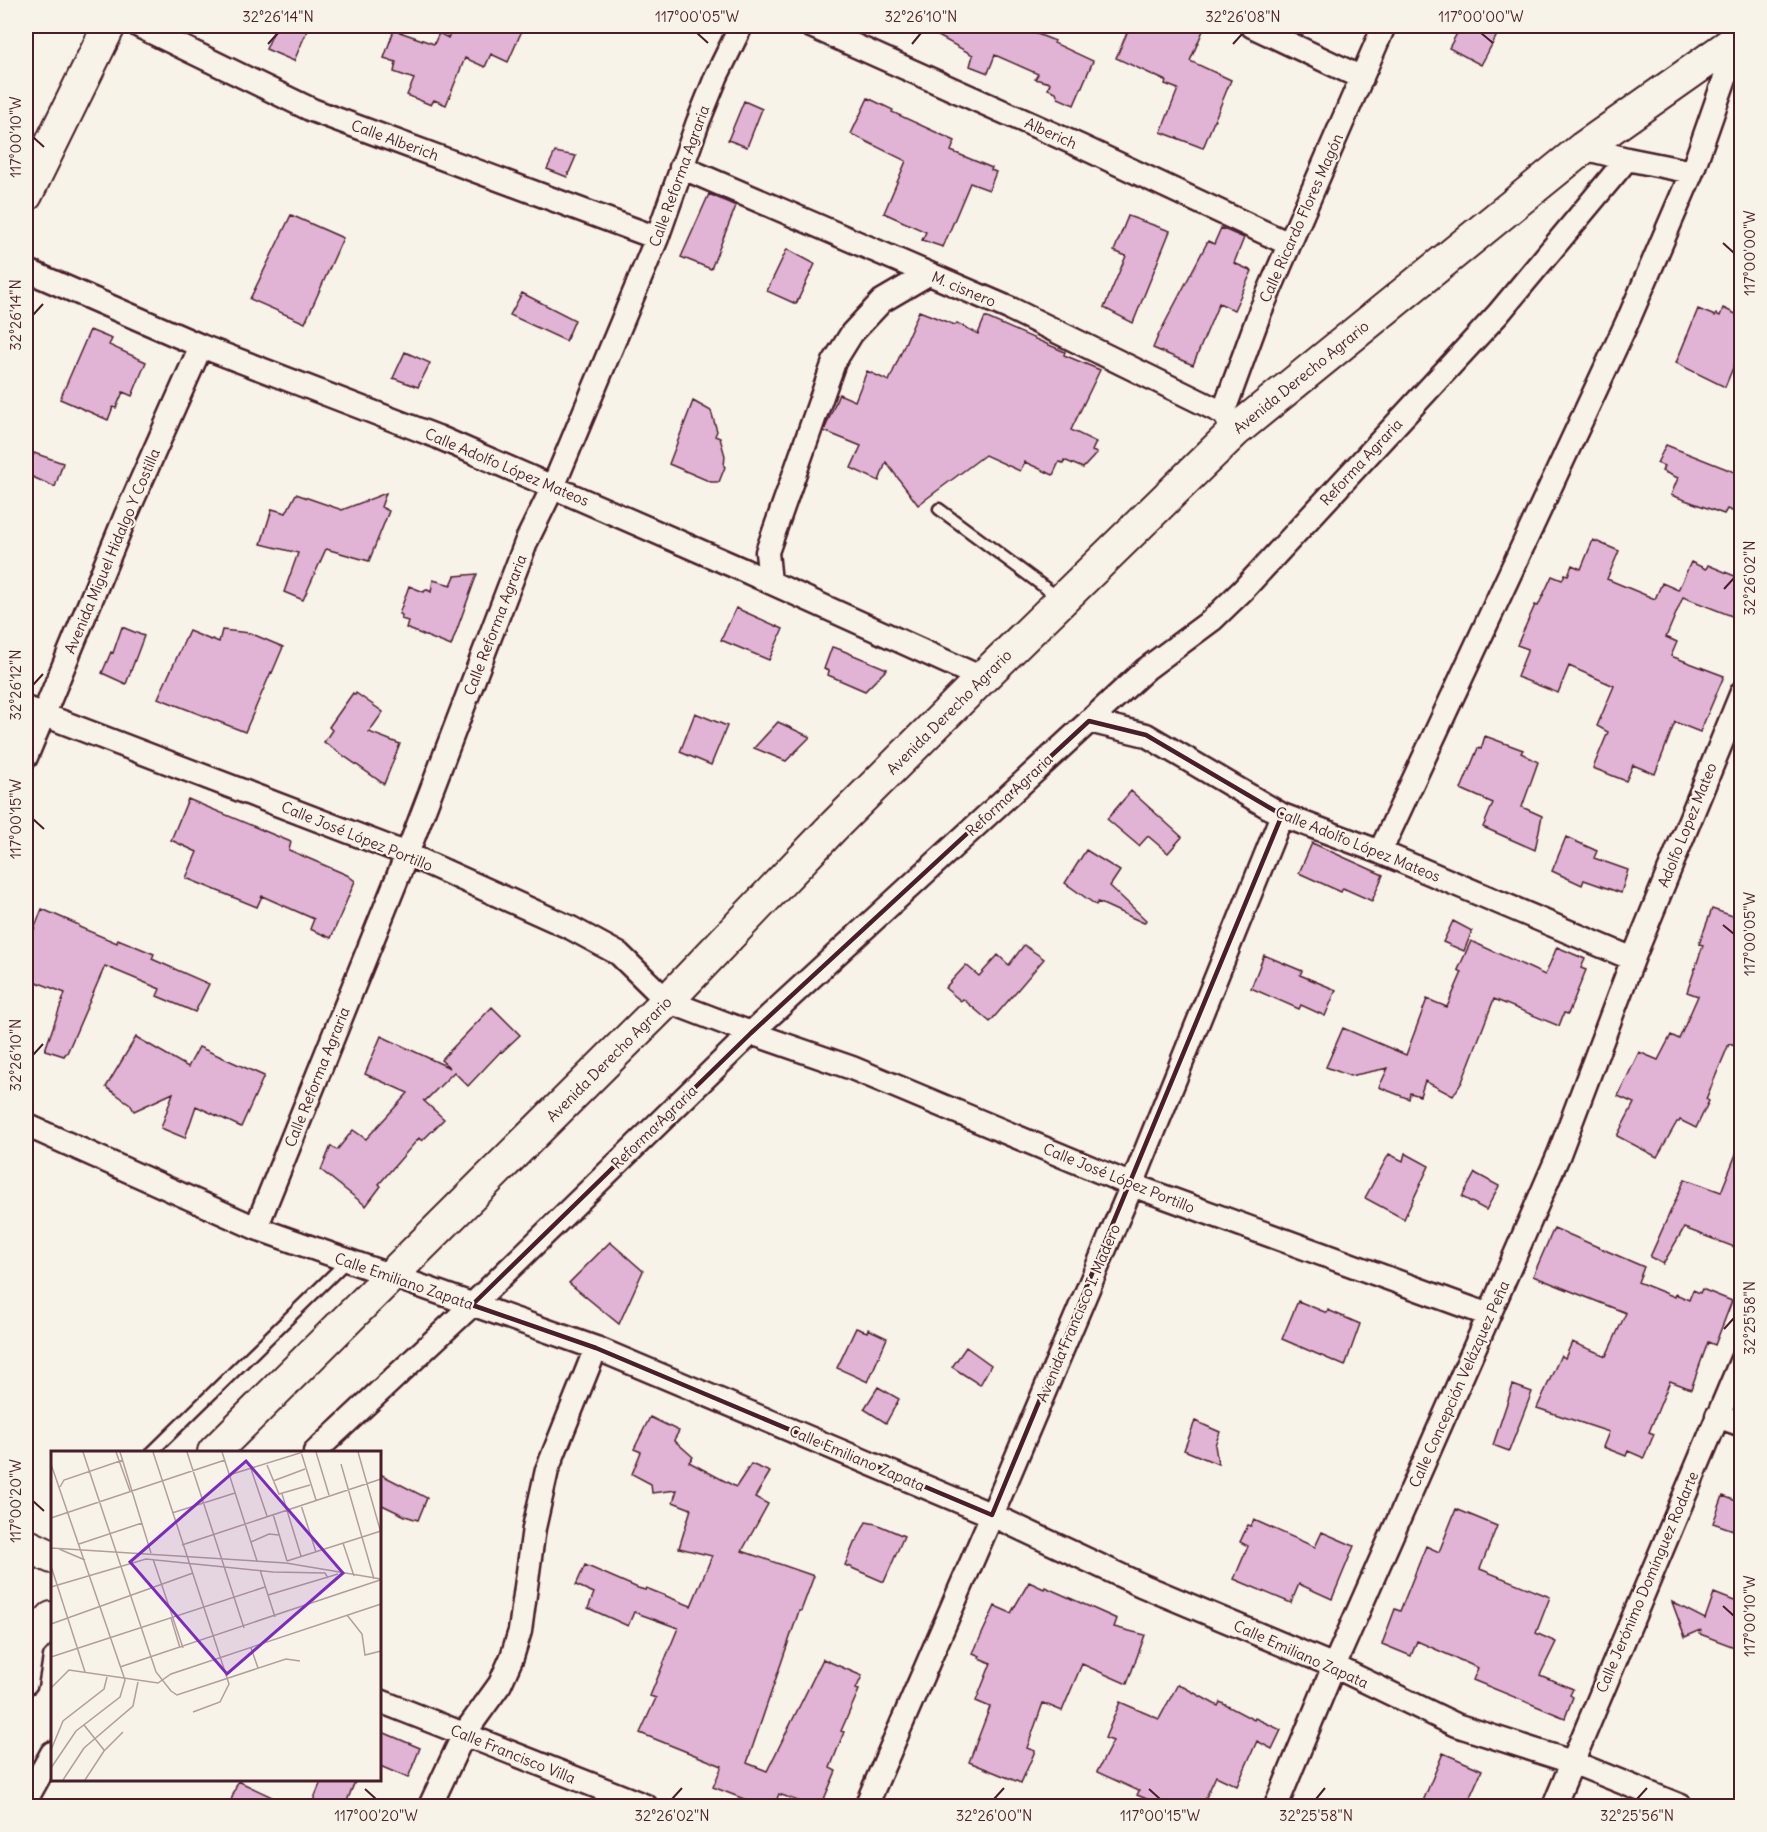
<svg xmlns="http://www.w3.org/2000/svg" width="1767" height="1832" font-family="Delius,sans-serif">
<rect width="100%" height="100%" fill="#f7f3e8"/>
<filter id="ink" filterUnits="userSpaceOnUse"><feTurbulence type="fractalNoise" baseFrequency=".0167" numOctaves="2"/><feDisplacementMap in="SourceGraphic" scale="12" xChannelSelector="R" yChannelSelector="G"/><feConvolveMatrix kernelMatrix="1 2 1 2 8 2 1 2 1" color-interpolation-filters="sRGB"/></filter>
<g filter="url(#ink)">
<path fill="#e1b3d5" stroke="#4a1f2b" stroke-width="1.5" d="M276 26H309L294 61 266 49Z
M454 26H524L508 62 491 54 485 67 465 58 446 105 434 100 431 105 407 95 414 79 394 72 396 62 384 58 394 30 434 44 439 33 448 38Z
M920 26H1017L1055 41 1054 43 1093 61 1074 105 1058 98 1056 92 1048 89 1050 83 1035 79 1038 74 995 55 988 73 970 66 973 55Z
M1130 26H1205L1190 61 1231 80 1203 148 1161 132 1178 89 1165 84 1166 81 1116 58Z
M1461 26H1480L1497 35 1481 65 1449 48Z
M868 98 893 110 892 112 955 141 951 151 992 168 991 170 996 172 989 190 970 183 943 247 922 240 926 232 884 213 906 161 851 134Z
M744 101 762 109 747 147 728 140Z
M555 152 576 156 567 177 547 169Z
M709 194 736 206 711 269 681 257Z
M291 215 343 238 305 323 250 299Z
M1128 216 1170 231 1133 323 1104 308 1126 256 1114 251Z
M1221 228 1244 238 1234 263 1252 271 1234 310 1219 303 1193 365 1153 348 1158 336 1208 241 1214 244Z
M787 249 815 264 796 304 767 291Z
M522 293 575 320 566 341 510 315Z
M1723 308 1742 317V346L1725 387 1676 363 1698 309 1715 316 1716 314 1720 316Z
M919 311 955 325 957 323 978 334 985 317 1065 352 1064 355 1100 370 1071 430 1096 442 1092 451 1097 453 1083 468 1064 460 1063 463 1059 462 1053 475 1025 462 1020 471 985 455 918 505 886 462 879 481 851 468 861 446 824 431 839 394 855 401 867 371 889 381Z
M90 330 112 339 109 345 146 362 132 396 123 392 116 408 113 407 108 420 60 399Z
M405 352 430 363 418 387 393 378Z
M693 401 711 411 717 431 715 436 720 438 725 456 724 466 725 467 719 482H711L669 464Z
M1666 445 1742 475V515L1727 509 1724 514 1671 495 1678 478 1662 471 1664 466 1657 463Z
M34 453 63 463 55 487 26 474Z
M386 493 381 507 389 511 369 561 326 549 303 600 284 592 298 553 261 544 272 509 286 513 296 494 342 510Z
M1593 540 1619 551 1607 579 1655 599 1662 583 1678 590 1691 562 1706 569 1708 565 1742 579V620L1683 597 1666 637 1677 642 1671 656 1724 676 1700 732 1675 722 1655 774 1633 765 1626 781 1593 768 1608 732 1597 726 1614 686 1569 666 1558 693 1517 677 1528 649 1517 645 1535 605 1538 606 1552 576 1562 580 1565 574 1568 575 1572 565 1581 569Z
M477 574 451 646 406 628 408 621 401 619 402 615 399 614 409 586 424 592 426 589 431 592 433 580 451 585 455 576Z
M736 608 783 629 769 660 721 640Z
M122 627 144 636 126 684 102 673 111 652 113 653Z
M222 630 250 633 283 647 272 673 271 672 245 732 158 698 189 631 211 640 212 639 219 642Z
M832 647 839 649 887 669 865 691 828 675 829 671 824 669Z
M353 693 355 695 356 693 383 712 369 732 400 744 384 784 324 742 332 730 329 727Z
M695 713 727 726 711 765 680 752Z
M778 722 810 737 786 761 754 748Z
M1485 736 1523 750 1521 753 1538 762 1522 807 1542 816 1535 850 1483 827 1493 803 1461 789 1478 748 1481 749Z
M1131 791 1182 837 1168 853 1148 836 1139 846 1107 819Z
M188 799 291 842 289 850 347 875 355 881 331 938 310 929 314 919 262 896 257 907 186 878 197 852 171 840Z
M1566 837 1597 851 1594 858 1628 870 1621 893 1584 880 1582 885 1552 871Z
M1312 843 1383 875 1372 901 1343 888 1341 892 1299 873Z
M1086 850 1120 871 1110 886 1146 920 1144 923 1098 902 1096 905 1065 883Z
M42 909 79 925V927L117 943 118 939 154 954 152 959 209 984 195 1012 157 996 160 989 105 966 67 1053H66L64 1056 45 1050 65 993 26 978V950Z
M1712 909 1742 919V1030L1735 1046 1729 1044 1706 1099 1709 1101 1696 1128 1680 1120 1679 1122H1677L1657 1157 1617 1136 1634 1103 1618 1096 1639 1052 1658 1060 1671 1035 1679 1039 1698 996 1687 992 1703 945 1699 944Z
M1453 921 1472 931 1464 951 1443 942Z
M1471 941 1545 975 1557 947 1585 959 1581 968 1586 970 1568 1014 1564 1013 1559 1026 1494 999 1462 1082 1453 1096 1425 1081 1420 1096 1410 1093 1409 1099 1379 1087 1388 1068 1350 1076 1326 1067 1343 1028 1406 1055 1427 999 1447 1007 1462 972 1458 970Z
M1024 945 1044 959 990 1022 963 999 961 1001 945 988 966 965 979 976 998 955 1009 965Z
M1264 955 1302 971 1300 975 1336 990 1325 1016 1301 1005 1299 1009 1251 988Z
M492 1007 520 1035 502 1052 501 1051 468 1086 454 1072 425 1101 423 1100 444 1119 422 1141 419 1138 379 1184 381 1186 366 1206 321 1170 331 1146 337 1150 353 1130 366 1139 408 1093 365 1074 381 1036 450 1068 441 1060Z
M136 1037 188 1067 199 1047 264 1076 241 1127 196 1106 185 1138 161 1128 173 1093 134 1111 130 1104 106 1087Z
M1740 1144 1742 1250 1684 1228 1663 1264 1650 1257 1685 1179 1721 1192Z
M1405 1153 1429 1166 1404 1219 1365 1198 1389 1154 1403 1161Z
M1475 1173 1499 1186 1486 1210 1462 1197Z
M1554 1228 1644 1267 1638 1282 1675 1297 1676 1294 1689 1300 1693 1290 1700 1293 1702 1289 1732 1301 1715 1345 1708 1342 1691 1389 1670 1381 1649 1432 1654 1434 1644 1458 1628 1451 1626 1456 1603 1447 1609 1432 1537 1408 1561 1355 1565 1358 1572 1342 1606 1356 1626 1313 1533 1276Z
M610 1242 643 1271 619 1324 569 1283Z
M1298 1301 1327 1313 1328 1310 1360 1324 1345 1366 1282 1339Z
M856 1328 867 1332 868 1329 887 1338 868 1382 837 1368Z
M966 1347 991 1365 980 1385 952 1367Z
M1513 1385 1532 1392 1509 1451 1493 1445Z
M878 1387 899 1399 886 1423 864 1409Z
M650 1417 679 1431 674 1440 693 1457 689 1462 736 1487 751 1464 770 1472 755 1497 768 1504 742 1551 814 1576 801 1611H799L747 1763 767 1771 823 1659 862 1676 856 1689 859 1690 841 1731 844 1732 830 1768 836 1771 821 1806H811L779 1794 774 1806H762L713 1787 722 1766 640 1733 656 1698 650 1696 678 1628 634 1612 628 1626 588 1608 594 1593 576 1585 585 1565 638 1588 645 1590 646 1588 691 1606 712 1556 679 1548 691 1509 673 1502 677 1490 652 1493 651 1484 632 1474 641 1452 634 1449Z
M1195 1421 1220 1432 1215 1445 1218 1464 1184 1450Z
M380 1474 427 1498 418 1520 405 1516 380 1504Z
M1723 1496 1742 1503V1533L1713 1523Z
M1456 1509 1497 1526 1480 1569 1550 1597 1536 1633 1556 1642 1540 1675 1573 1689 1570 1695 1573 1697 1565 1718 1473 1680 1478 1668 1417 1641 1411 1656 1382 1644 1395 1609 1400 1611 1426 1546 1439 1552Z
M1254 1520 1315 1547 1322 1532 1354 1546 1332 1599 1299 1584 1291 1603 1234 1579 1248 1546 1240 1542 1248 1525 1251 1526Z
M866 1522 876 1524 904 1536 884 1582 845 1565 855 1541 856 1542Z
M1029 1582 1044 1589 1045 1587 1117 1619 1114 1627 1145 1635 1127 1684 1082 1664 1062 1711 1043 1703 1027 1748 1035 1751 1021 1783 969 1762 990 1707 976 1701 991 1663 979 1658 980 1656 973 1653 995 1606 1011 1613Z
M1714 1593 1742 1604V1650L1700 1634 1701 1630 1685 1637 1672 1602 1705 1619Z
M1178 1684 1218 1706 1220 1702 1254 1720 1255 1718 1281 1730 1272 1749 1257 1741 1237 1786 1216 1776 1202 1806H1164L1137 1795 1139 1791 1097 1772 1113 1741 1105 1738 1120 1702 1159 1719Z
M380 1731 420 1748 408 1778 380 1766Z
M1443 1753 1482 1770 1466 1806H1421Z
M322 1779H356L345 1806H311Z
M238 1781 291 1806H229Z"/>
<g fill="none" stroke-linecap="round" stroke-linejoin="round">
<g stroke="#4a1f2b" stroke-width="15">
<path id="lane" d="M939 509 1059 598
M152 1452 347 1261"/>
</g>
<g stroke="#4a1f2b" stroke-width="27">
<path id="street" d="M139 26 312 110 657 238
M811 26 1080 146 1289 244
M1252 26 1362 78
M1583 148 1627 159
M681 167 1011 309 1223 413 1235 431
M26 270 201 346 438 437 741 569 982 678
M1223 413 1260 312 1384 26
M770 582 767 552 834 362 852 333 882 301 928 274
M26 708 407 854 571 928 619 954 667 1001 751 1033 852 1068 1132 1185 1489 1315
M1089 721 1146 735 1282 815 1380 852 1633 959
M26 757 126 515 201 346
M1380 852 1630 316 1692 172 1739 38
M26 1125 256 1228 596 1348 992 1515 1141 1585 1334 1666 1456 1725 1572 1762 1681 1806
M256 1228 407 854 527 540 553 487 657 238 698 122 717 75 741 26
M1717 1416 1742 1425
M315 1452 472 1305 751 1033 1146 669 1212 620 1242 591 1498 314 1627 159 1692 172
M26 1683 33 1640
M380 1701 646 1806
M26 1800 52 1753
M430 1806 464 1734 500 1684 512 1657 520 1631 534 1528 547 1470 596 1348
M866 1806 992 1515 1132 1185 1282 815
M1276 1806 1334 1666 1489 1315 1559 1154 1633 959 1742 692
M1554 1806 1742 1359"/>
</g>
<g stroke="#4a1f2b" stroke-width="36">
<path id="secondary" d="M26 195 109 26
M214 1452 667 1001 832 828 982 678 1235 431 1583 148 1742 36
M26 1545 52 1557
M26 1647 52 1618"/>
</g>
<use href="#lane" stroke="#f7f3e8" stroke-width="10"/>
<use href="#street" stroke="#f7f3e8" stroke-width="22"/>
<use href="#secondary" stroke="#f7f3e8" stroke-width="32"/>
</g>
</g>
<path fill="none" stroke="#4a1f2b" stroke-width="4.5" stroke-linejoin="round" d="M1089 721 1146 735 1282 815 992 1515 596 1348 472 1305 751 1033Z"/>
<path fill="none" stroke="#4a1f2b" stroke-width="2" d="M697 33 708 43M1481 33 1493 43M268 44 278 33M912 44 921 33M1233 44 1243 33M33 137 44 147M1723 243 1734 253M33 315 43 304M1724 589 1734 578M33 685 43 674M33 819 44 829M1723 925 1734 934M33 1055 43 1044M1724 1329 1734 1318M33 1501 44 1511M1723 1606 1734 1616M365 1789 376 1799M1149 1789 1160 1799M672 1799 682 1788M994 1799 1004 1788M1316 1799 1325 1788M1637 1799 1647 1788"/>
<g text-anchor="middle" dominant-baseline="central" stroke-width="4.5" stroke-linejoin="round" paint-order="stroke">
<g font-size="15" fill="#4a1f2b" stroke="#f7f3e8">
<text transform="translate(1051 133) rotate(24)">Alberich</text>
<text transform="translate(395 140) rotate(20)">Calle Alberich</text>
<text transform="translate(679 176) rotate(-70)">Calle Reforma Agraria</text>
<text transform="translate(1301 218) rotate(-66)">Calle Ricardo Flores Magón</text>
<text transform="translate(964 289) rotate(23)">M. cisnero</text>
<text transform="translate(1301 377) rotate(-39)">Avenida Derecho Agrario</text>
<text transform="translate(1361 462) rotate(-47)">Reforma Agraria</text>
<text transform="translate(507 467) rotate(23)">Calle Adolfo López Mateos</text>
<text transform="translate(112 551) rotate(-67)">Avenida Miguel Hidalgo Y Costilla</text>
<text transform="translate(495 625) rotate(-69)">Calle Reforma Agraria</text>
<text transform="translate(949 712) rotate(-45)">Avenida Derecho Agrario</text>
<text transform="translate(1009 795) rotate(-43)">Reforma Agraria</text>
<text transform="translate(1687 825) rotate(-68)">Adolfo Lopez Mateo</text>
<text transform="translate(357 836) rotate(22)">Calle José López Portillo</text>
<text transform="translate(1358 844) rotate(22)">Calle Adolfo López Mateos</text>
<text transform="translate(609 1059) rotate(-45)">Avenida Derecho Agrario</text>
<text transform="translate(317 1077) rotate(-68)">Calle Reforma Agraria</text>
<text transform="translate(654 1127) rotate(-44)">Reforma Agraria</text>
<text transform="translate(1119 1178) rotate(22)">Calle José López Portillo</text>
<text transform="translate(404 1281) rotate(19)">Calle Emiliano Zapata</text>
<text transform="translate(1078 1313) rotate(-67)">Avenida Francisco I. Madero</text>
<text transform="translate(1459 1384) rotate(-66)">Calle Concepción Velázquez Peña</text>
<text transform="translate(857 1458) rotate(23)">Calle Emiliano Zapata</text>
<text transform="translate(1647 1582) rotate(-67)">Calle Jerónimo Domínguez Rodarte</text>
<text transform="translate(1301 1654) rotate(24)">Calle Emiliano Zapata</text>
<text transform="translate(513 1754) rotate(22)">Calle Francisco Villa</text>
</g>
</g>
<g transform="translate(51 1451)">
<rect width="330" height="330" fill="#f7f3e8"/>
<path fill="none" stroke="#b29e9c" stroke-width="1.5" d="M32 1 105 221 120 240 126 244 235 208 249 210M65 1 79 40M69 1 100 102M102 1 178 233 169 251 142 261M136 1 193 177M171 1 206 110M250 1 265 49M265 1 278 44M307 1 330 82M0 13 74 229 69 246 25 280 0 317M290 13 323 128M216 14 228 43 259 34M200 18 216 65M178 24 252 1M222 30 254 18M9 36 13 29 72 9M231 43 250 105M250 54 265 101M121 62 184 42M222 63 236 110M0 67 174 9M200 91 218 83 228 84M292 92 303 125M28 93 91 72M131 94 330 28M0 97 235 112 330 128M8 98 34 109M102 108 132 197M236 110 330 80M0 115 34 221M209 119 224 166M0 136 95 108 222 121 274 122 277 127M217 144 287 123M296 164 311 183 314 204 330 200M120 167 129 197M0 173 142 122M200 197 207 217M0 206 214 136M69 216 329 129M0 237 18 219 107 232 120 223 330 153M33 274 53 299M0 299 12 270 53 238 56 226M12 329 33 297 82 255 87 231M34 329 53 300 72 281"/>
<path fill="#7b2cbf" fill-opacity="0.15" stroke="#7b2cbf" stroke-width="3" d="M195 10 292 122 176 223 79 111Z"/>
<rect width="330" height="330" fill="none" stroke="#4a1f2b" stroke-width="3"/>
</g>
<rect width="1767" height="1832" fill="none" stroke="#f7f3e8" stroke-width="66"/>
<rect x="33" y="33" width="1701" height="1766" fill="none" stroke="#4a1f2b" stroke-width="2"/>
<g font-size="15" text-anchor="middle" fill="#4a1f2b">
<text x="278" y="22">32°26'14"N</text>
<text x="697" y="22">117°00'05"W</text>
<text x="921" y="22">32°26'10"N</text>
<text x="1243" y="22">32°26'08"N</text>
<text x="1481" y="22">117°00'00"W</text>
<text transform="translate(16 137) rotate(-90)" y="5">117°00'10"W</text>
<text transform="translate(1750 253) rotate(-90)" y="5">117°00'00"W</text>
<text transform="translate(16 315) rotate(-90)" y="5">32°26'14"N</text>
<text transform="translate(1750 578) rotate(-90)" y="5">32°26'02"N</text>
<text transform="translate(16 685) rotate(-90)" y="5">32°26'12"N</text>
<text transform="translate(16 819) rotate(-90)" y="5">117°00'15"W</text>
<text transform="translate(1750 934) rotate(-90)" y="5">117°00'05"W</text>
<text transform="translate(16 1055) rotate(-90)" y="5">32°26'10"N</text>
<text transform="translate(1750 1318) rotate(-90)" y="5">32°25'58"N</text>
<text transform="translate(16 1501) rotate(-90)" y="5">117°00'20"W</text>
<text transform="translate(1750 1616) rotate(-90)" y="5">117°00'10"W</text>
<text x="376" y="1821">117°00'20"W</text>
<text x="672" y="1821">32°26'02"N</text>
<text x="994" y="1821">32°26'00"N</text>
<text x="1160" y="1821">117°00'15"W</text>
<text x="1316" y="1821">32°25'58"N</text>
<text x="1637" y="1821">32°25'56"N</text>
</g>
</svg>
